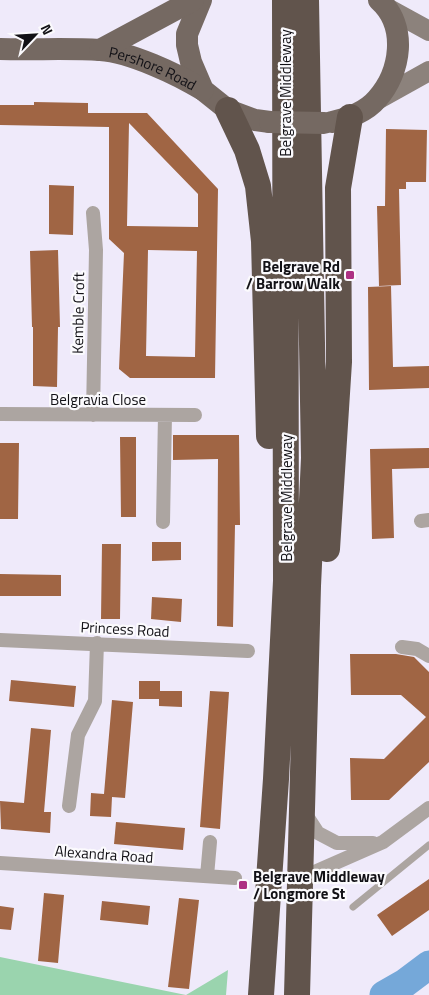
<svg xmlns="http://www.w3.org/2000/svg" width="429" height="995" font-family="'Titillium Web',sans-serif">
<rect width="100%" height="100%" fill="#efeafa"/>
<path fill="#9ad4ae" d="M0 957 186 995 228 970 226 995H0Z"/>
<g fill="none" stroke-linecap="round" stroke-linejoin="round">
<path stroke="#75a8d9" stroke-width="29" d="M384 995 405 983 429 965"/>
</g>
<path fill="#a06544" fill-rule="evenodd" d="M34 102 88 103V113H147L218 189 215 378H130L119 369 124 253 109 239V127L0 125V105H34ZM129 123 198 194V227L127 226ZM148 250 197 251 195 357 146 356Z
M386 129 427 130 426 182H406V189H399L401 285 379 286 377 206H385Z
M49 185 74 186 73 235 49 234Z
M58 250 60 327H58L57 387 33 386V327H32L30 251Z
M391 286 393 367 429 366V388L369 390 368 287Z
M173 435H239L240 525H235L233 627 217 626 218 459 173 460Z
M120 437H136V517H121Z
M0 443H19L18 519H0Z
M429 448V468L392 469 394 538 372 539 370 449Z
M152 542H181V560L152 561Z
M102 544H121L120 619H101Z
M0 574 61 575V596H0Z
M152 597 182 599 181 622 151 619Z
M350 654H396L414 657 429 672V762L389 800H351L350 758 384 759 426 717 401 695H351Z
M11 680 76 686 74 707 9 701Z
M139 681H160V691H182V707L159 706V699H139Z
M210 691 229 692 220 829 200 827Z
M112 700 133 702 125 798 112 797 111 817 90 816 91 793 104 794Z
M31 728 51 730 44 812H51L50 833 1 829 0 801 24 803Z
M116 822 185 828 183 850 114 844Z
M429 879V910L392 936 377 915Z
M44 893 64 895 58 963 38 961Z
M179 898 199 900 189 989 168 987Z
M102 901 150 906 148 925 100 920Z
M0 906 14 908 11 930 0 929Z"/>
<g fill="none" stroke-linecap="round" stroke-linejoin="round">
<path stroke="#aca5a1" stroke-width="7" d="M353 907 429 845"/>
<path stroke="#aca5a1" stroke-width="14" d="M0 414 195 415
M93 415 96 250 93 213
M421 521 429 520
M163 522 165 415
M0 640 248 651
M402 647 417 649 429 656
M69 806 78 735 95 701 97 643
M305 813 318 833 337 843H373
M0 863 235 878
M207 876 210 842
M301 878 383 842 429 808"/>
<path stroke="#8c827c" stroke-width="20" d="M389 9 429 31
M377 100 429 71"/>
<g stroke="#756962" stroke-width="22">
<path d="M201 0 187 34V45L191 62 203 90 228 110 255 120 270 122"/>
<path id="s1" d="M0 49C33 50 67 48 100 50 130 52 177 74 203 90"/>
<path d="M100 50 193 0"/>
<path d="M332 122C348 119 367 111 377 99 401 72 408 26 379 0"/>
</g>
<path stroke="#61544c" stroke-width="26" d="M228 110 247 150 258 186 264 241 269 436
M327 549 339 362 338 188 350 117
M261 995 276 779 286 581 285 0
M297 995 308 586 314 458 306 0"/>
<path stroke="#756962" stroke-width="22" d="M270 122 324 123"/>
</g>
<g fill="#ad3183" stroke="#fbfafd" stroke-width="2">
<rect x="345" y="270" width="10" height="10" rx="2.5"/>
<rect x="238" y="880" width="10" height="10" rx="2.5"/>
</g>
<g text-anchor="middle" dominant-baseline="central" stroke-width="4.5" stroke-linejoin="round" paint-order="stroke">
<g font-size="15" fill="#121116" stroke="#fbfafd">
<text stroke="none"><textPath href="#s1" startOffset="156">Pershore Road</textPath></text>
<text transform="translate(285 93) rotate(-90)">Belgrave Middleway</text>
<text transform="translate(78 313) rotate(-89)">Kemble Croft</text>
<text x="98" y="399">Belgravia Close</text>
<text transform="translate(286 498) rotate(-90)">Belgrave Middleway</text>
<text transform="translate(125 629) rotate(3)">Princess Road</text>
<text transform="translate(104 854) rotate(4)">Alexandra Road</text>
</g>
<g font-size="15" font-weight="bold" fill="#121116" stroke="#fbfafd" text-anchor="end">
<text x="340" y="266">Belgrave Rd<tspan x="340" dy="17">/ Barrow Walk</tspan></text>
<text x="253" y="876" text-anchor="start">Belgrave Middleway<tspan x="253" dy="17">/ Longmore St</tspan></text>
</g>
</g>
<g transform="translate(35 35) rotate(65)" stroke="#fbfafd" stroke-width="4" paint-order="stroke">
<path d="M0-4L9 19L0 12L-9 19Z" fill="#121116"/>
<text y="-8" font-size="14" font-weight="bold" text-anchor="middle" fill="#121116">N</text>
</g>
</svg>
